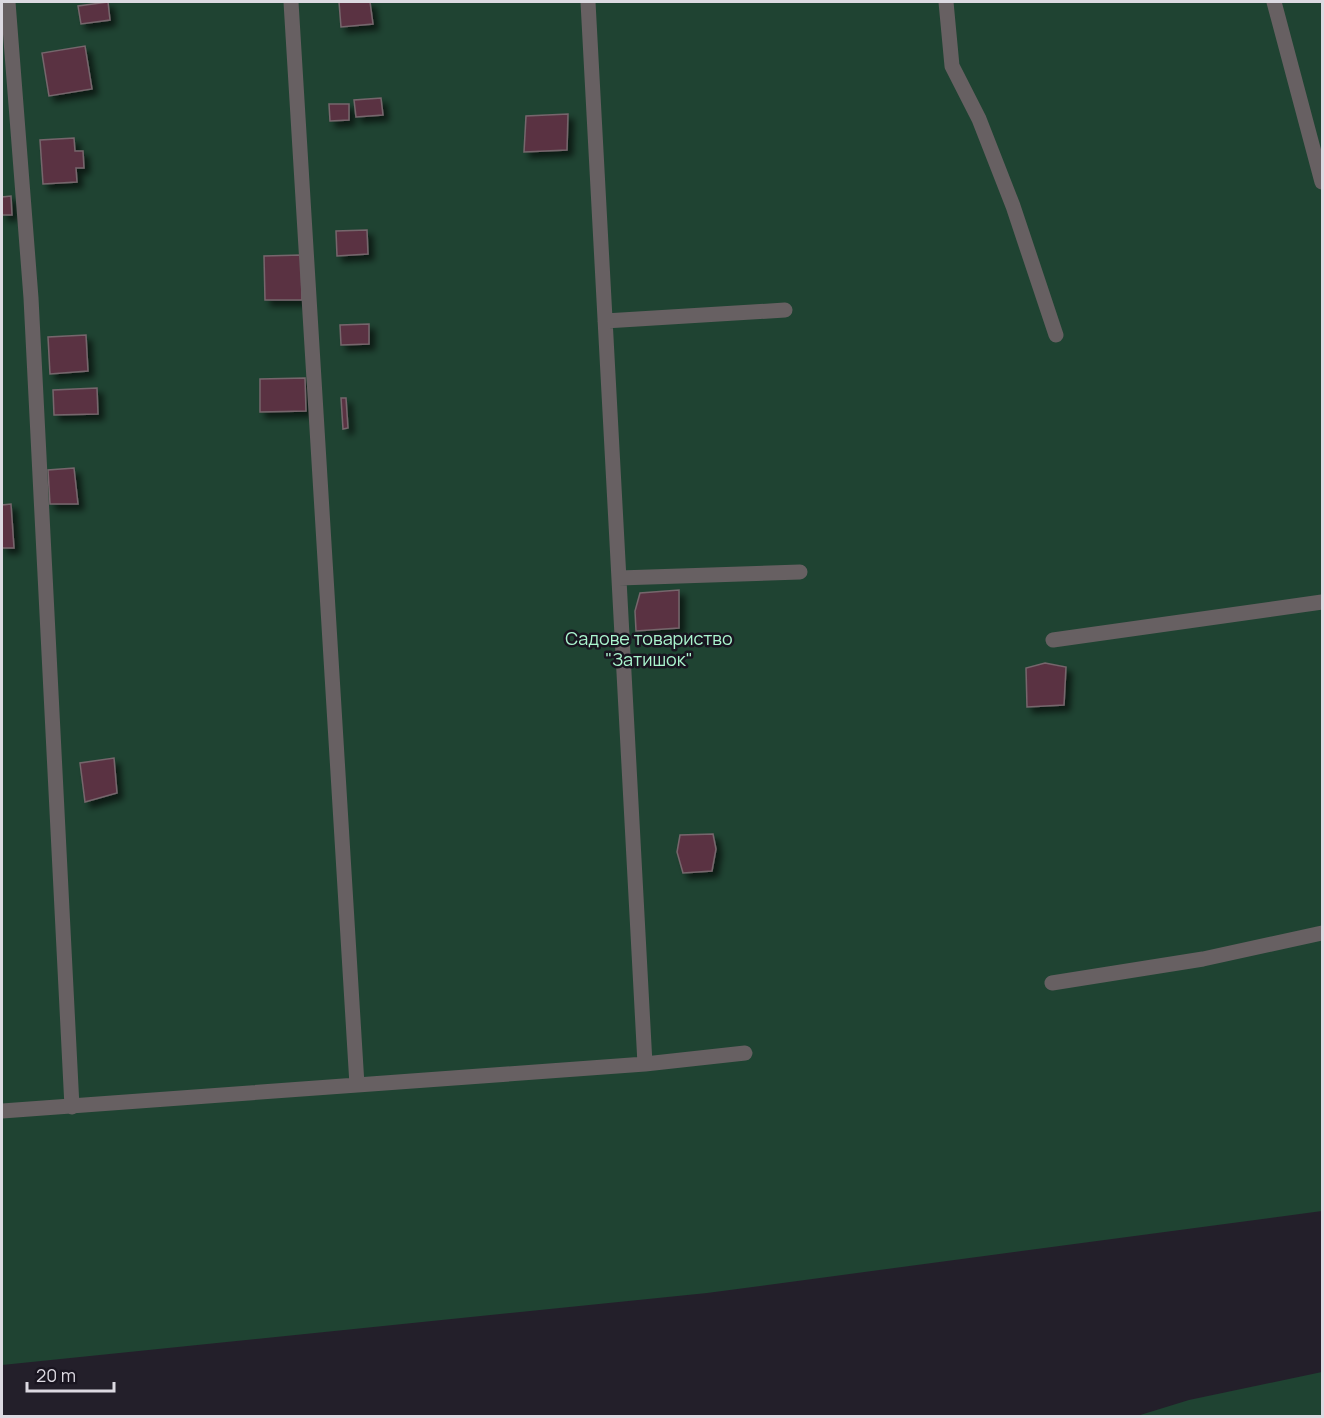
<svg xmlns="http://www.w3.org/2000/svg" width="1324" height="1418" font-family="Manrope,sans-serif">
<defs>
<filter id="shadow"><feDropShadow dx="5.5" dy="5.5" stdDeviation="3" flood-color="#0009"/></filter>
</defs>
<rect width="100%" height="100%" fill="#231f2a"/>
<path fill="#1f4332" d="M2 2H1322V1211L707 1293 2 1365Z
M1322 1372V1416H1137L1189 1400Z"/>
<path fill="#5a3343" stroke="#76666c" stroke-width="1.5" filter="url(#shadow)" d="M108 2 110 20 81 24 78 6Z
M339 2H370L373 24 341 27Z
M85 46 92 89 49 96 42 53Z
M381 98 383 115 356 117 354 100Z
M329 104H349V120L330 121Z
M568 114 567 150 524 152 526 116Z
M74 138 75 151H83L84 168H76L77 182 43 184 40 140Z
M11 196 12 215H2V197Z
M367 230 368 254 337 256 336 231Z
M301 255 302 300H265L264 256Z
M369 324V344L341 345 340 325Z
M86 335 88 371 50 374 48 337Z
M305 378 306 411 260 412V379Z
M97 388 98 414 54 415 53 390Z
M341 398H346L348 428 343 429Z
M74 468 78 504H50L48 470Z
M11 504 14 548H2V505Z
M679 590V628L636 631 635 611 640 593Z
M1045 663 1066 667 1064 705 1027 707 1026 668Z
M114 758 117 793 85 802 80 763Z
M713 834 716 849 712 871 683 873 677 852 680 835Z"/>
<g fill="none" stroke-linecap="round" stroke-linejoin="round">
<path stroke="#676062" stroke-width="15" d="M8 2 31 298 72 1107
M291 2 357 1085
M588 2 645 1064
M946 2 952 66 979 119 1013 206 1056 335
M1274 2 1322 182
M605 321 785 310
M619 578 800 572
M1053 640 1322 602
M1052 983 1203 959 1322 933
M2 1111 645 1064 745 1053"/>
</g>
<g text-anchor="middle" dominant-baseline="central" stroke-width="5" stroke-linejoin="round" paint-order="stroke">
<g font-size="18" fill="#aaf5ce" stroke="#191520">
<text x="649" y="638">Садове товариство<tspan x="649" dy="21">"Затишок"</tspan></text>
</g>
</g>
<rect width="1324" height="1418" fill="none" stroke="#dcd9e1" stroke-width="6"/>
<path d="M27 1382v9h87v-9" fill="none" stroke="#dcd9e1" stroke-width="3"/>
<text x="36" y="1382" font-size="18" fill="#dcd9e1" stroke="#191520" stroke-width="4.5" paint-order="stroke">20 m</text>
</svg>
